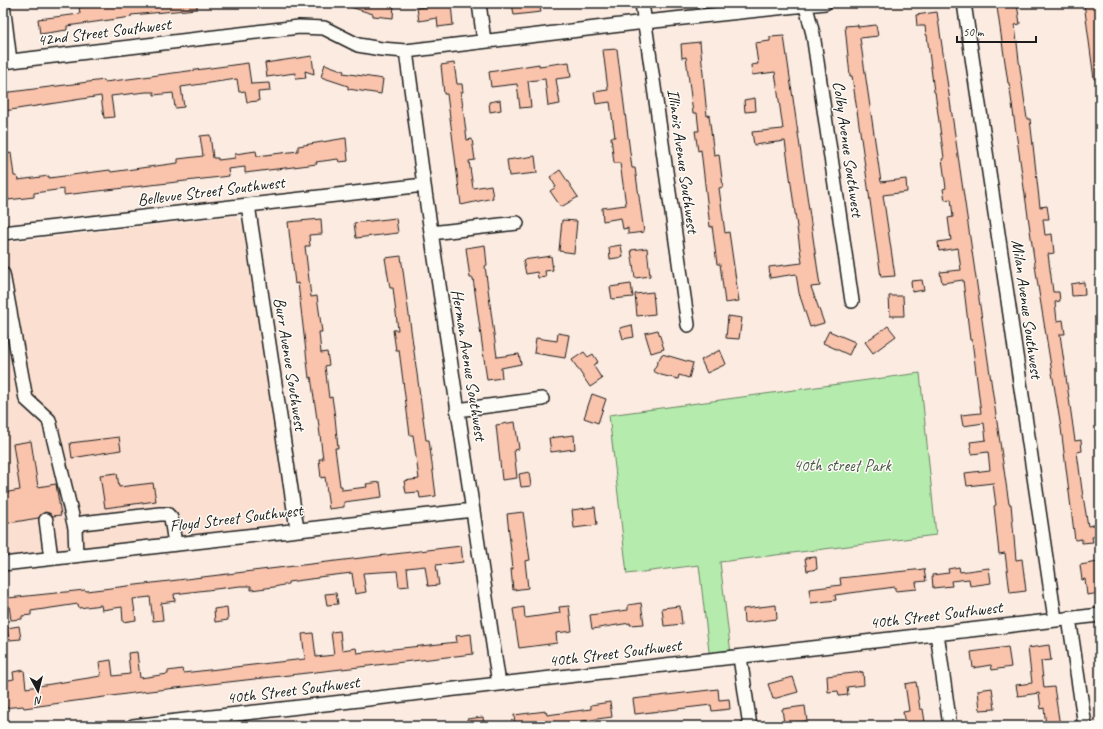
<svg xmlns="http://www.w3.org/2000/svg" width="1103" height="729" font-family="Caveat,sans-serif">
<rect width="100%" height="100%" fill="#fcebe0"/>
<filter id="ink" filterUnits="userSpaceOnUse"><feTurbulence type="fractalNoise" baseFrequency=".025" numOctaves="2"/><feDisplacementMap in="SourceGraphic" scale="8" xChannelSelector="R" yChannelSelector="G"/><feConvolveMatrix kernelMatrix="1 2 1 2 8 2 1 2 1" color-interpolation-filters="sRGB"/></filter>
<g filter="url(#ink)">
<path fill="#fbdfd0" d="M235 216 246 227 288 515 281 525 3 558V243Z"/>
<path fill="#b5ebad" stroke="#688464" d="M920 373 936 535 720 562 731 654 710 660 699 565 627 574 609 415Z"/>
<path fill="#f9c3ac" stroke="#1c1c1c" d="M122 3H197V9L131 15V17L67 26V30L40 34 38 19 80 14 79 7Z
M345 3 394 4 393 18 373 16V14L344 5Z
M512 3H539L541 12 514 15Z
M1084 3H1099L1100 79H1094Z
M451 4 453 25 438 27 437 18 419 21 417 8Z
M1017 4 1020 24 1015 25 1019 61 1027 119H1030L1040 207 1047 206 1049 219H1043L1045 235 1052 234 1054 253 1048 254 1053 292H1059L1060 301 1055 302 1057 321 1063 320 1065 334H1060L1075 441 1081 440 1082 451 1077 452 1082 490 1088 526 1098 524 1100 536 1092 537 1093 542 1082 543V539L1075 540 1061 428 1038 286 1009 83H1008L997 7Z
M937 12 1009 504H1011L1016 560 1022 559 1026 591 1010 593 1005 553 999 554 994 506 996 505 993 483 967 486 965 473 990 470 988 452 972 454 970 442 986 440 984 423 963 426 961 415 981 413 972 340H970L963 280 942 283 940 272 961 270 958 248 939 251 938 242 951 240 948 218 953 217 951 199 945 200 943 189 946 188 942 159 944 158 935 92H934L927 35H926L925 26H917L916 15Z
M858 25V27L876 25 878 36 860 38 881 182 906 179 907 192 883 195 895 276 881 277 852 76H850L845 26Z
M784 36 820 286 811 287 824 323 810 327 799 293 796 274 770 278 769 267 802 263 785 141 754 145 752 132 783 129 775 72 752 75 751 65 758 64 755 43 770 41V37Z
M700 42 707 116 709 115 714 155 719 154 723 187 719 188 725 233 729 232 739 301 725 303 720 264H717L712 226 710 227 701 150 698 151 695 131H699L697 113H693L686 57 682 58 681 44Z
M617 49 632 168H635L644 232 628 234V228L623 229 621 218 603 221 602 208 626 205 620 163H614L611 137H615L610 102 596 104 594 92 608 90 603 50Z
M312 56 314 74 305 71 306 78 296 79 295 73 267 77 265 63Z
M569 62 571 77 556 79 560 104 548 106 545 79 528 81 531 107 520 108 517 84 491 87 489 72 539 64V66Z
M248 63 251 84 269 83 270 91 258 92 259 101 247 102 245 91 239 92 237 79 181 87 184 107 175 108 173 93 154 95V92H146L111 96 114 117 104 118 101 96 4 111 3 93 104 80 105 82 136 78Z
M454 63 457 84H462L463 92H461L467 140 472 139 475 160 469 161 473 188 491 185 493 198 461 205 447 94H444L441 65Z
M325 64 344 71 343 73 383 79 381 94 348 89V86L321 77Z
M755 98 756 111 745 112 744 100Z
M500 100 501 110 490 112 489 102Z
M210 135 213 158H218V160L235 158V154L256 151 257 156 298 151V146L346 138 348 161 339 162 338 159 316 162 317 164 245 173V167L228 169 229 176 64 195V189L34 193V197L8 200 3 155 11 153 14 176H17L18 180 49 176V178L110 170 111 172 178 163V159L203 156 200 136Z
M535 156 537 173 509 176 507 160Z
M560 170 578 197 561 207 550 191 556 187 550 177Z
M396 218 398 233 356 238 354 223Z
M321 219 322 234 309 235 310 246H305L311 297 317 296 322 332H319L321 353 327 352 329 365 325 366 329 398 332 397 335 417 338 448H335L340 486H342V490L367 487 366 484 380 482 382 497 344 502V507L329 509 325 477 321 478 319 459H323L318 419H317L311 377 309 378 298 283 295 284 288 222Z
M562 220 577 221 574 253 559 251Z
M485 245 487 265 485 266 497 357 519 354 521 364 501 368 502 378 487 380 478 314 473 278H470L466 248Z
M621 245 623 257 610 259 609 247Z
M647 248 650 276 635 278 631 250Z
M401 256 426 440H429L436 496 420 498 419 492 406 493 404 481 419 479 413 435H410L399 350H396L393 330H398L393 288H390L385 258Z
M551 256 553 270 545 271 546 277 538 278 537 272 526 274 523 260Z
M922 280 924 290 912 292 911 281Z
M1084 282 1085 295 1072 296 1071 284Z
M631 284 633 297 612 299 610 287Z
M653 292 655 314 637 316 635 294Z
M889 296H903L904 316H890Z
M728 316 742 318 739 339 726 338Z
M632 325 634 337 623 339 620 328Z
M888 326 896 336 873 353 865 342Z
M658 330 664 349 651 353 645 333Z
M829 331 855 342 849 355 823 343Z
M558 333 569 335 565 358 534 353 536 338 557 341Z
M720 350 726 364 707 373 701 360Z
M584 352 588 357 593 354 598 362 593 365 602 379 590 387 572 360Z
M662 354 693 363 689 378 679 375 678 379 661 375 653 371Z
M592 394 606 399 598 423 584 418Z
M515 422 519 449 514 450 517 478 502 480 496 425Z
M574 435 575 449 551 452 549 438Z
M119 437 121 450 72 458 70 443Z
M31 441 38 487 56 484 61 515 53 516 49 513 45 512 38 518 3 524V493L20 490 13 444Z
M529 472 531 486 521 487 519 474Z
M117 473 119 487 153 483 156 501 105 508 100 475Z
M595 507 597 525 574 528 572 510Z
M523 512 530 560 525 561 528 588 513 590 511 569H513L507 514Z
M461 546 463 562 436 565 439 585 428 586 425 566 407 568 409 586 399 587 397 571 363 573 366 592 355 594 352 573 318 577V578L288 582V584L274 587 251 590V586H240L174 594 175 601 161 603 163 620 153 621 150 597 133 599 136 620 123 622 122 607 102 610 101 605 79 608 78 604 31 611V615L22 616V619L11 620 8 598 85 590 86 591Z
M816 557 817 569 807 571 805 558Z
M1098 562 1100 568V593L1087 595 1085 579 1082 580 1080 565Z
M959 567 960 572 989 568 991 583 970 586 969 579 951 581 952 586 933 588 932 575 949 573 948 569Z
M924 569 926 581 916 582 917 589 895 591V587L835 595 836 600 811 603 809 589 841 585 840 578Z
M336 593 338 604 327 605 325 594Z
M641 603 644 624 630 625V623L592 629 590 615 628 610V605Z
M776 605 777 619 744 623 743 609Z
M569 606 572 631 556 633 557 643 519 648 513 609 524 607 525 618 560 613 559 607Z
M680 606 682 624 664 626 662 608Z
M227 607 228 620 215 622 214 609Z
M19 626 21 639 9 640 7 628Z
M340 631 342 650 356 648 357 653 457 642 456 636 471 634 473 654 141 692 24 708 23 706 3 708V681L14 679 13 672 24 670 26 688 101 676 99 662 111 660 113 676 130 674 128 653 137 652 140 678 168 674V671L182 669 183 673 305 659 302 634 313 633 316 657 334 655 331 632Z
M1049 645 1051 660 1041 661 1044 688 1054 687 1060 726H1046L1044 708 1041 709 1039 693 1018 696 1016 685 1032 683 1028 648Z
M1008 647 1011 667 992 670 991 665 973 668 971 652Z
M863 672 864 685 847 687 848 695 839 696 838 691 828 692 827 676Z
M793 677 798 692 773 699 768 684Z
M916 682 920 709H923L925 722 905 725 903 712 909 711 905 684Z
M992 688 995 709 980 710 978 690Z
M718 689 719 700 729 699 730 709 712 711 711 705 635 714 633 699Z
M610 702 612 717 582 721 583 726H515L514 715 546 711 547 715 591 709V705Z
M805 706 807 721 784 723 782 709Z
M483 717 484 726H468L467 719Z"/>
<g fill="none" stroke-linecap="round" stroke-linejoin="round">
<g stroke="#1c1c1c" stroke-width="16">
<path id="minor" d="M479 3 484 41
M642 3 688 325
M805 3 813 34 852 301
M964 3 1055 619
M3 4 10 61
M406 51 424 185 499 684
M3 62 299 27 324 28 358 45 381 49 406 51 645 22 825 3
M248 205 297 529
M3 233 424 185
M431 233 517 223
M3 274 26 399 49 420 75 528
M457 410 542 399
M46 520 51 558
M76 555 75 528 82 523 160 514H167L171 518 175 544
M3 564 473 510
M1069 618 1085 726
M937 633 950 726
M740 657 750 726
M133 726 1100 615"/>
</g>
<use href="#minor" stroke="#fdfcf7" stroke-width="13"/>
</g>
</g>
<g text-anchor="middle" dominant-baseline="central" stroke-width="3" stroke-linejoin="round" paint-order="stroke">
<g font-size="17" fill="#1c1c1c" stroke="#fdfcf7">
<text transform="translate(104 32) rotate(-7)">42nd Street Southwest</text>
<text transform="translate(848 149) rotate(82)">Colby Avenue Southwest</text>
<text transform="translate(683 161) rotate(82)">Illinois Avenue Southwest</text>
<text transform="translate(211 191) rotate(-7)">Bellevue Street Southwest</text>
<text transform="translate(1027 309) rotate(82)">Milan Avenue Southwest</text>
<text transform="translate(290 364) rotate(81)">Burr Avenue Southwest</text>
<text transform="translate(469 365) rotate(81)">Herman Avenue Southwest</text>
<text transform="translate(236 518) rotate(-7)">Floyd Street Southwest</text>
<text transform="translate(936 615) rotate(-7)">40th Street Southwest</text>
<text transform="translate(615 653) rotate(-7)">40th Street Southwest</text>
<text transform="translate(293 690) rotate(-7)">40th Street Southwest</text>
</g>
<g font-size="17" fill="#4a5a48" stroke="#fdfcf7">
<text x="842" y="465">40th street Park</text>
</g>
</g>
<rect width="1103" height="729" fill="none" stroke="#fdfcf7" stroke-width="16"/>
<rect x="8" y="8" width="1087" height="713" fill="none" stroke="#1c1c1c" stroke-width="1.5" filter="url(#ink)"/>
<g transform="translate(38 691) rotate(173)" stroke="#fdfcf7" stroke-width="3" paint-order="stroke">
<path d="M0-3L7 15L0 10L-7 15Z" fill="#1c1c1c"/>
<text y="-6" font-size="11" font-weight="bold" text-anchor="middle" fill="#1c1c1c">N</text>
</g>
<path d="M957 36v6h79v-6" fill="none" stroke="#1c1c1c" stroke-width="2"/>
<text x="963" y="36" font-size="12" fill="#1c1c1c" stroke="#fdfcf7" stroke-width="3" paint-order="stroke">50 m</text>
</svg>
